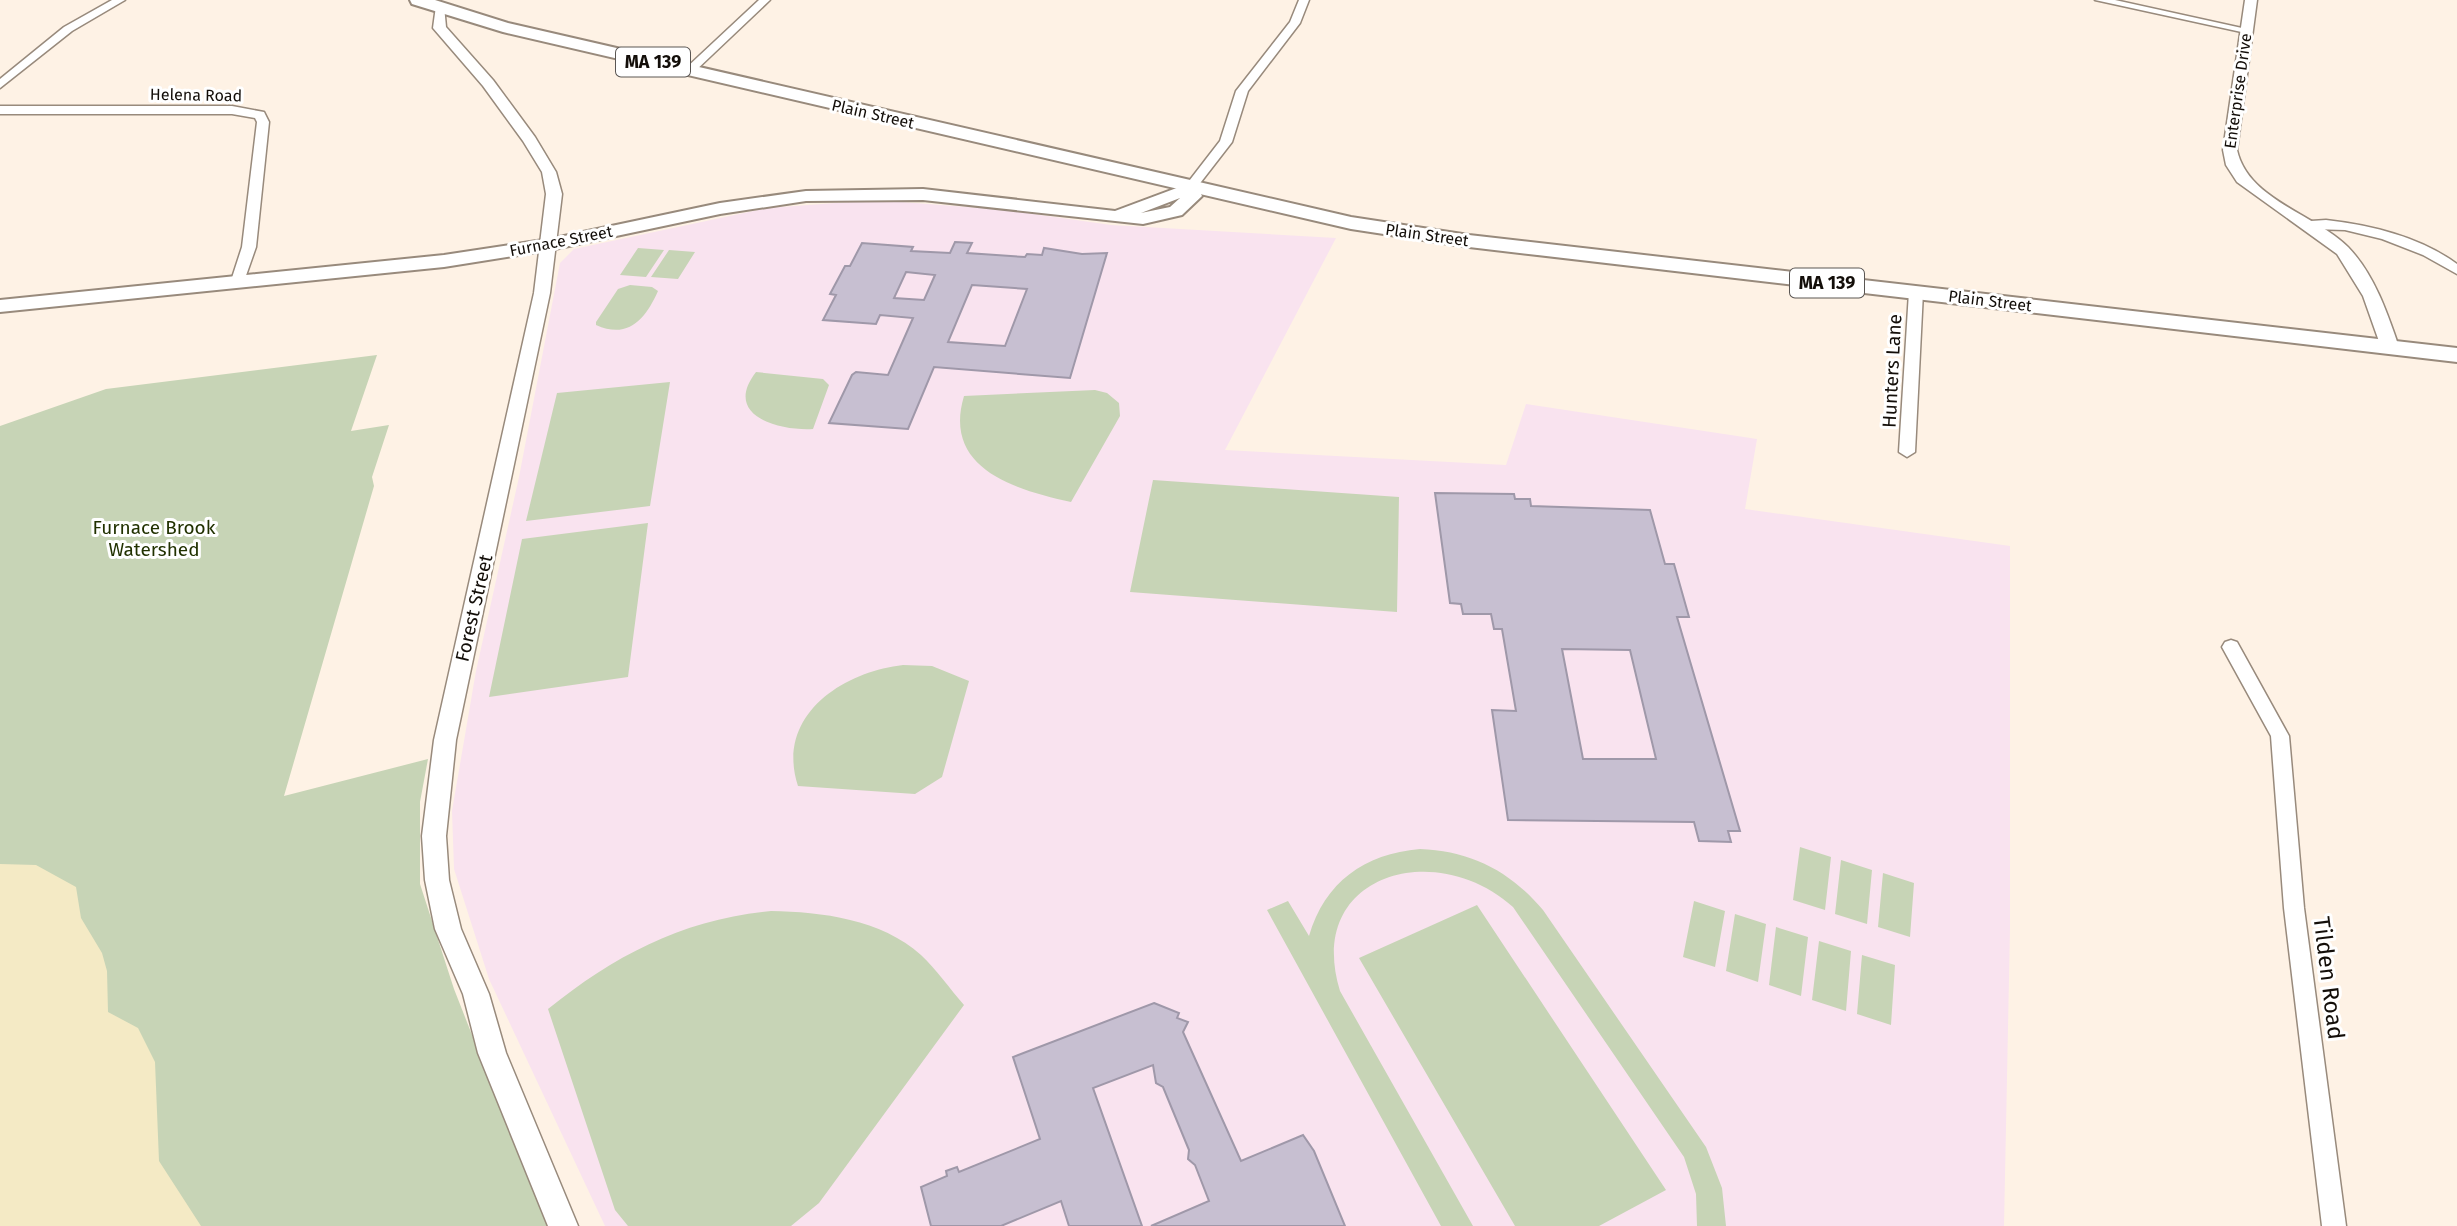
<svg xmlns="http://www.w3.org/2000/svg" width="2457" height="1226" font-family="'Fira Sans',sans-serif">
<rect width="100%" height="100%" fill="#fef2e5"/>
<path fill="#f9e3ef" d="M876 200 1005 210 1111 225 1336 238 1225 450 1506 465 1526 404 1757 439 1745 509 2010 546V929L2004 1226H605L489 979 454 869 452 811 476 671 519 477 560 263 574 249 768 208Z"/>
<path fill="#c7d4b6" d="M638 248 664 250 646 277 620 275Z
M669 250 695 252 678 279 651 277Z
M630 285 652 287 658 291C646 318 629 340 596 325V322L618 289Z
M377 355 351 431 389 425 372 477 374 486 284 796 428 759 420 802V884L454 989 547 1226H0V426L106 389Z
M756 372 823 379 829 385 813 429C779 431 722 416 756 372Z
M670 382 650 506 526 521 557 393Z
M1095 390 1107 393 1119 403 1120 416 1071 502C1016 490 942 469 964 396Z
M1153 480 1399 497 1397 612 1130 592Z
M648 523 628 677 489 697 522 539Z
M903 665 932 666 969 681 942 777 915 794 798 786C775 716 842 672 903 665Z
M1800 847 1831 857 1825 910 1793 900Z
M1420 849C1471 851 1510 871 1543 910L1706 1147 1722 1188 1726 1226H1697L1696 1194 1684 1157 1513 907C1436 837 1304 874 1340 991L1473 1226H1441L1267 910 1288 901 1309 936C1325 882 1364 854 1420 849Z
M1841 860 1872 870 1867 924 1835 914Z
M1883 873 1914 883 1910 937 1878 927Z
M1694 901 1725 911 1715 967 1683 957Z
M1477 905 1666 1190 1599 1226H1515L1359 958Z
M771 911C822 912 881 919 921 955 936 969 950 989 964 1005L819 1203 791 1226H628L615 1210 548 1009C615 955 684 919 771 911Z
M1735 914 1766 924 1758 982 1726 971Z
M1776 927 1808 937 1801 996 1769 985Z
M1819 941 1851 951 1846 1011 1812 1000Z
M1862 955 1895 965 1891 1025 1857 1014Z"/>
<path fill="#f4eac5" d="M0 864 36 865 76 887 81 918 102 953 107 971 108 1012 138 1028 155 1062 159 1161 201 1226H0Z"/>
<path fill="#c7bfd1" stroke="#9f98a9" stroke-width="2" fill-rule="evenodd" d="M955 242 972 243 967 253 1025 257 1027 254 1042 255 1044 248 1082 254 1107 253 1070 378 934 367 908 429 829 423 852 375 856 372 888 375 913 318 880 315 876 324 823 320 836 295 830 294 845 266H850L862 243 913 247 911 251 950 253ZM906 272 935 275 924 300 894 298ZM972 285 1027 289 1005 346 948 342Z
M1435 493 1514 494 1515 499H1530L1531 506 1650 510 1665 564H1674L1689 617H1677L1740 831H1728L1731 842 1699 841 1694 822 1508 820 1492 710 1516 711 1502 629H1494L1491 614H1463L1461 604 1450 603ZM1562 649 1630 650 1656 759H1583Z
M1154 1003 1179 1013 1177 1018 1188 1022 1183 1032 1241 1161 1303 1135 1314 1151 1345 1226H1151L1209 1201 1195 1165 1188 1159 1189 1150 1163 1087 1156 1083 1153 1065 1093 1088 1142 1226H1069L1061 1201 1001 1226H931L921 1187 947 1176 946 1171 957 1167 959 1172 1040 1139 1013 1057Z"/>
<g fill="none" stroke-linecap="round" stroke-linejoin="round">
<g stroke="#988a7c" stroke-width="3">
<path id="minor" d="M112 0H125L72 31 0 88V79L64 27Z
M759 0H770L693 73H685V69Z
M1299 0H1309L1300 23 1248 91 1232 142 1194 191H1186V185L1220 141 1236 91 1290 22Z
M2095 0H2115L2251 30 2246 33Z
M0 106H232L264 112 269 122 256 247 242 287H232L230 284 242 247 257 122 255 118 232 114H0Z
M2326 220C2371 225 2420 237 2457 264V274L2423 255 2382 239 2345 230 2311 229 2304 225 2311 221Z
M1916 288 1923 292 1915 452 1907 457 1899 452 1909 292Z
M2231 640 2237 642 2289 736 2304 908 2346 1226H2322L2284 908 2271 736 2222 647 2225 642Z"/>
</g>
<g stroke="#988a7c" stroke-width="3">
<path id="tertiary" d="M2245 0H2257L2237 150C2248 200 2315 214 2348 247 2374 274 2387 312 2399 347L2396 351 2390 352 2381 347 2363 296 2337 254 2237 182 2226 165 2223 150Z
M436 6H444L446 27 493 80 535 137 556 172 562 194 550 293 456 740 446 836 449 880 461 929 489 994 506 1053 578 1226H548L478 1053 463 994 435 929 425 880 422 836 434 740 534 293 546 194 542 172 523 141 483 86 433 28Z"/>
</g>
<g stroke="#988a7c" stroke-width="4">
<path id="secondary" d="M1190 183 1196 184 1202 196 1182 215 1143 224 923 200 806 201 720 214 550 250 444 267 0 312V300L444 255 550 239 720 203 806 191 923 189 1115 211ZM1180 198 1170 207 1141 213Z"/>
</g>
<g stroke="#988a7c" stroke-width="4">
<path id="primary" d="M410 0H435L508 23 1351 217 1469 235 2457 348V362L1469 247 1351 229 503 32 412 4Z"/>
</g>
<use href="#minor" fill="#fff" fill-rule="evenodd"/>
<use href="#tertiary" fill="#fff" fill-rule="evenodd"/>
<use href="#secondary" fill="#fff" fill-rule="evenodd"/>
<use href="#primary" fill="#fff" fill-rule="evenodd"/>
</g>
<g text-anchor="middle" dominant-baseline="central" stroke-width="6" stroke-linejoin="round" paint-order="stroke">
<g font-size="16" fill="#130e09" stroke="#fff">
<text transform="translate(2238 91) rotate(-82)">Enterprise Drive</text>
<text transform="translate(196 95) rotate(1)">Helena Road</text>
<text transform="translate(873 114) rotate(13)">Plain Street</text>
<text transform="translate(1427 235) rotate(8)">Plain Street</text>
<text transform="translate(561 241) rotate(-11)">Furnace Street</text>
<text transform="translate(1990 301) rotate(7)">Plain Street</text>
</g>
<g fill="#fff" stroke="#5a5653" stroke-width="2">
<rect x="616" y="47.5" width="74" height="29" rx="5"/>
<rect x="1790" y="268.5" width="74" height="29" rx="5"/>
</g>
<g font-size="18" font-weight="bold" fill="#130e09">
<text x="653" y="62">MA 139</text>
<text x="1827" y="283">MA 139</text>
</g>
<g font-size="19" fill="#130e09" stroke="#fff">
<text transform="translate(1892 371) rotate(-87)">Hunters Lane</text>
<text transform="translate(474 608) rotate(-77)">Forest Street</text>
</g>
<g font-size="19" fill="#213100" stroke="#fff">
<text x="154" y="527">Furnace Brook<tspan x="154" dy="22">Watershed</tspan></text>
</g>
<g font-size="23" fill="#130e09" stroke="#fff">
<text transform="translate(2329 978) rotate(83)">Tilden Road</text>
</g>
</g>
</svg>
